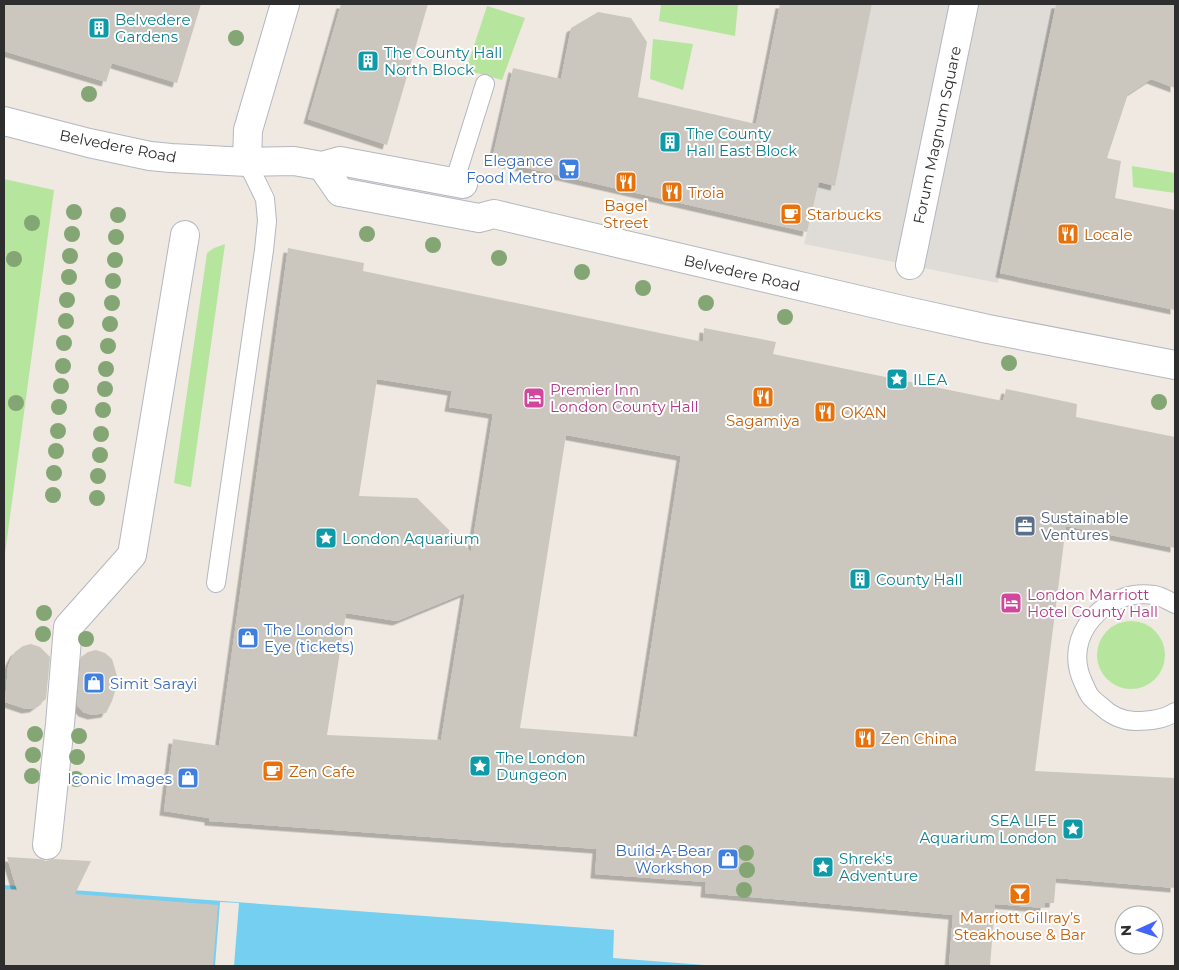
<svg xmlns="http://www.w3.org/2000/svg" width="1179" height="970" font-family="Montserrat,sans-serif">
<defs>
<filter id="shadow"><feDropShadow dx="-4.5" dy="4.5" stdDeviation="0" flood-color="#0004"/></filter>
</defs>
<rect width="100%" height="100%" fill="#efe9e1"/>
<path fill="#b6e59e" d="M661 4H738L735 36 659 21Z
M487 6 525 18 502 80 466 70Z
M653 39 693 44 683 90 650 79Z
M1132 166 1175 173V193L1133 187Z
M4 179 54 190 4 561Z
M225 244 191 487H190L174 483 207 253 214 248Z
M1097 655a34 34 0 1 1 68 0a34 34 0 1 1-68 0Z"/>
<path fill="#dfdcd8" d="M872 4H1056L998 283 804 244 819 182 835 185Z"/>
<path fill="#75cff0" d="M4 885 614 930 613 958 717 966H4Z"/>
<path fill="#efe9e1" d="M220 902 239 903 234 966H215Z"/>
<path fill="#cbc7bf" fill-rule="evenodd" filter="url(#shadow)" d="M4 4H201L177 83 112 63 106 82 4 51Z
M341 4H428L387 145 308 119Z
M780 4H872L835 186 819 182 807 232 492 160 513 68 561 79 571 28 598 12 631 18 647 42 638 97 756 124Z
M1056 4H1175V88L1151 79 1128 94 1107 158 1121 161 1115 198 1175 210V310L1000 273Z
M288 248 364 263 363 271 703 342 704 328 776 342 773 354 1003 401 1006 389 1077 404 1076 417 1175 437V548L1066 526 1035 771 1175 778V888L1056 878 1054 903H1045V908L995 904 990 966H949L953 915 705 893 706 882 595 874 597 849 209 821V818L164 811 173 739 219 746ZM377 379 452 391 449 407 493 414 471 552 417 498 359 496ZM566 435 681 456 637 737 520 728ZM465 593 441 740 327 735 346 613 397 621Z
M31 644 40 647 50 657 46 699 34 708 26 709 5 702 8 667 11 659 15 652 23 646Z
M96 650 105 653 112 659 117 676V685L112 701 106 713 92 715 83 712 77 705 81 657 88 652Z
M7 857 40 859 46 861 53 859 91 861 75 894 218 905 213 966H4V889L17 890Z"/>
<g fill="none" stroke-linecap="round" stroke-linejoin="round">
<g stroke="#b4b7c1" stroke-width="20">
<path id="lane" d="M454 183 485 84
M216 583 264 250 267 221 265 199 247 162
M1175 604C1169 601 1161 596 1154 595 1106 588 1061 635 1083 682 1085 686 1087 692 1090 696 1093 700 1097 703 1101 706 1110 715 1123 721 1135 721 1149 721 1163 720 1175 712"/>
</g>
<g stroke="#b4b7c1" stroke-width="30">
<path id="street" d="M4 121 89 143 150 156 171 158 247 162 294 161 322 166 340 161 463 184
M247 162 248 130 285 4
M322 166 340 192 479 218 494 214 902 310 988 329 1175 365
M910 265 964 4
M47 845 60 724 68 627 132 555 185 235"/>
</g>
<use href="#lane" stroke="#fff" stroke-width="18"/>
<use href="#street" stroke="#fff" stroke-width="28"/>
</g>
<g fill="#84a574">
<circle cx="236" cy="38" r="8"/>
<circle cx="89" cy="94" r="8"/>
<circle cx="74" cy="212" r="8"/>
<circle cx="118" cy="215" r="8"/>
<circle cx="32" cy="223" r="8"/>
<circle cx="72" cy="234" r="8"/>
<circle cx="367" cy="234" r="8"/>
<circle cx="116" cy="237" r="8"/>
<circle cx="433" cy="245" r="8"/>
<circle cx="70" cy="256" r="8"/>
<circle cx="499" cy="258" r="8"/>
<circle cx="14" cy="259" r="8"/>
<circle cx="115" cy="260" r="8"/>
<circle cx="582" cy="272" r="8"/>
<circle cx="69" cy="277" r="8"/>
<circle cx="113" cy="281" r="8"/>
<circle cx="643" cy="288" r="8"/>
<circle cx="67" cy="300" r="8"/>
<circle cx="112" cy="303" r="8"/>
<circle cx="706" cy="303" r="8"/>
<circle cx="785" cy="317" r="8"/>
<circle cx="66" cy="321" r="8"/>
<circle cx="110" cy="324" r="8"/>
<circle cx="64" cy="343" r="8"/>
<circle cx="108" cy="346" r="8"/>
<circle cx="1009" cy="363" r="8"/>
<circle cx="63" cy="366" r="8"/>
<circle cx="106" cy="369" r="8"/>
<circle cx="61" cy="386" r="8"/>
<circle cx="105" cy="389" r="8"/>
<circle cx="1159" cy="402" r="8"/>
<circle cx="16" cy="403" r="8"/>
<circle cx="59" cy="407" r="8"/>
<circle cx="103" cy="410" r="8"/>
<circle cx="58" cy="431" r="8"/>
<circle cx="101" cy="434" r="8"/>
<circle cx="56" cy="451" r="8"/>
<circle cx="100" cy="455" r="8"/>
<circle cx="54" cy="473" r="8"/>
<circle cx="98" cy="476" r="8"/>
<circle cx="53" cy="495" r="8"/>
<circle cx="97" cy="498" r="8"/>
<circle cx="44" cy="613" r="8"/>
<circle cx="43" cy="634" r="8"/>
<circle cx="86" cy="639" r="8"/>
<circle cx="35" cy="734" r="8"/>
<circle cx="79" cy="736" r="8"/>
<circle cx="33" cy="755" r="8"/>
<circle cx="77" cy="757" r="8"/>
<circle cx="32" cy="776" r="8"/>
<circle cx="76" cy="779" r="8"/>
<circle cx="746" cy="853" r="8"/>
<circle cx="747" cy="870" r="8"/>
<circle cx="744" cy="890" r="8"/>
</g>
<defs>
<g id="building-square" transform="scale(1.125)"><rect x="-9" y="-9" width="18" height="18" rx="4" fill="#0f9aa8" stroke="#fff"/><path d="M-4-6H4V6H1V3H-1V6H-4ZM-2.5-4.3h1.7v1.8h-1.7ZM.8-4.3h1.7v1.8H.8ZM-2.5-1h1.7V.8h-1.7ZM.8-1h1.7V.8H.8Z" fill="#fff"/></g>
<g id="supermarket-square" transform="scale(1.125)"><rect x="-9" y="-9" width="18" height="18" rx="4" fill="#3f7fe0" stroke="#fff"/><path d="M-6-5.5h2.5l.6 2H6L4.5 2H-2.5L-4.4-4H-6ZM-1.5 3.2a1.3 1.3 0 1 0 .1 0ZM3 3.2a1.3 1.3 0 1 0 .1 0Z" fill="#fff"/></g>
<g id="restaurant-square" transform="scale(1.125)"><rect x="-9" y="-9" width="18" height="18" rx="4" fill="#e8710a" stroke="#fff"/><path d="M-5-6h1v4h1v-4h1v4h1v-4h1v5L-1.5 .5V6h-2V.5L-5-1ZM5-6V6H3V1.5H1.5Q1.5-4 5-6Z" fill="#fff"/></g>
<g id="cafe-square" transform="scale(1.125)"><rect x="-9" y="-9" width="18" height="18" rx="4" fill="#e8710a" stroke="#fff"/><path d="M-5.5-4.5H6V0H3Q3 3.5 0 3.5H-2.5Q-5.5 3.5-5.5 0ZM3-3.2v2h1.7v-2ZM-6 4.5H4V6H-6Z" fill="#fff"/></g>
<g id="sight-square" transform="scale(1.125)"><rect x="-9" y="-9" width="18" height="18" rx="4" fill="#0f9aa8" stroke="#fff"/><path d="M0-6L1.8-2.2L6-1.7L2.9 1.2L3.7 5.4L0 3.3L-3.7 5.4L-2.9 1.2L-6-1.7L-1.8-2.2Z" fill="#fff"/></g>
<g id="hotel-square" transform="scale(1.125)"><rect x="-9" y="-9" width="18" height="18" rx="4" fill="#d1479c" stroke="#fff"/><path d="M-6-4.5h1.5V1H6V5H4.5V3h-9V5H-6ZM-4 0a1.8 1.8 0 1 1 3.6 0ZM.5 0V-2.5h3Q6-2.5 6 0Z" fill="#fff"/></g>
<g id="office-square" transform="scale(1.125)"><rect x="-9" y="-9" width="18" height="18" rx="4" fill="#5c6f8a" stroke="#fff"/><path d="M-6-3h4V-5.5h4V-3h4V5H-6ZM-1-4.5V-3h2v-1.5ZM-6 0V1H6V0Z" fill="#fff"/></g>
<g id="shop-square" transform="scale(1.125)"><rect x="-9" y="-9" width="18" height="18" rx="4" fill="#3f7fe0" stroke="#fff"/><path d="M-5-2.5h2.3a2.7 3.5 0 0 1 5.4 0H5L5.5 6h-11ZM-1.5-2.5h3a1.5 2.3 0 0 0-3 0Z" fill="#fff"/></g>
<g id="bar-square" transform="scale(1.125)"><rect x="-9" y="-9" width="18" height="18" rx="4" fill="#e8710a" stroke="#fff"/><path d="M-6-5H6L.8 .8V4.5H3.5V6h-7V4.5H-.8V.8Z" fill="#fff"/></g>
</defs>
<g fill-rule="evenodd">
<use href="#building-square" x="99" y="28"/>
<use href="#building-square" x="368" y="61"/>
<use href="#building-square" x="670" y="142"/>
<use href="#supermarket-square" x="569" y="169"/>
<use href="#restaurant-square" x="626" y="182"/>
<use href="#restaurant-square" x="672" y="192"/>
<use href="#cafe-square" x="791" y="214"/>
<use href="#restaurant-square" x="1068" y="234"/>
<use href="#sight-square" x="897" y="379"/>
<use href="#restaurant-square" x="763" y="397"/>
<use href="#hotel-square" x="534" y="398"/>
<use href="#restaurant-square" x="825" y="412"/>
<use href="#office-square" x="1025" y="526"/>
<use href="#sight-square" x="326" y="538"/>
<use href="#building-square" x="860" y="579"/>
<use href="#hotel-square" x="1011" y="603"/>
<use href="#shop-square" x="248" y="638"/>
<use href="#shop-square" x="94" y="683"/>
<use href="#restaurant-square" x="865" y="738"/>
<use href="#sight-square" x="480" y="766"/>
<use href="#cafe-square" x="273" y="771"/>
<use href="#shop-square" x="188" y="778"/>
<use href="#sight-square" x="1073" y="829"/>
<use href="#shop-square" x="728" y="859"/>
<use href="#sight-square" x="823" y="867"/>
<use href="#bar-square" x="1020" y="894"/>
</g>
<g text-anchor="middle" dominant-baseline="central" stroke-width="4" stroke-linejoin="round" paint-order="stroke">
<g font-size="15" fill="#0d838f" stroke="#fff" text-anchor="start">
<text x="115" y="19">Belvedere<tspan x="115" dy="17">Gardens</tspan></text>
<text x="384" y="52">The County Hall<tspan x="384" dy="17">North Block</tspan></text>
<text x="686" y="133">The County<tspan x="686" dy="17">Hall East Block</tspan></text>
<text x="913" y="379">ILEA</text>
<text x="342" y="538">London Aquarium</text>
<text x="876" y="579">County Hall</text>
<text x="496" y="757">The London<tspan x="496" dy="17">Dungeon</tspan></text>
<text x="1057" y="820" text-anchor="end">SEA LIFE<tspan x="1057" dy="17">Aquarium London</tspan></text>
<text x="839" y="858">Shrek's<tspan x="839" dy="17">Adventure</tspan></text>
</g>
<g font-size="15" fill="#2e2e2e" stroke="#fff">
<text transform="translate(937 135) rotate(-78)">Forum Magnum Square</text>
<text transform="translate(118 146) rotate(11)">Belvedere Road</text>
<text transform="translate(742 273) rotate(13)">Belvedere Road</text>
</g>
<g font-size="15" fill="#366cbe" stroke="#fff" text-anchor="end">
<text x="553" y="160">Elegance<tspan x="553" dy="17">Food Metro</tspan></text>
<text x="264" y="629" text-anchor="start">The London<tspan x="264" dy="17">Eye (tickets)</tspan></text>
<text x="110" y="683" text-anchor="start">Simit Sarayi</text>
<text x="172" y="778">Iconic Images</text>
<text x="712" y="850">Build-A-Bear<tspan x="712" dy="17">Workshop</tspan></text>
</g>
<g font-size="15" fill="#c56008" stroke="#fff" text-anchor="start">
<text x="688" y="192">Troia</text>
<text x="626" y="205" text-anchor="middle">Bagel<tspan x="626" dy="17">Street</tspan></text>
<text x="807" y="214">Starbucks</text>
<text x="1084" y="234">Locale</text>
<text x="841" y="412">OKAN</text>
<text x="763" y="420" text-anchor="middle">Sagamiya</text>
<text x="881" y="738">Zen China</text>
<text x="289" y="771">Zen Cafe</text>
<text x="1020" y="917" text-anchor="middle">Marriott Gillray’s<tspan x="1020" dy="17">Steakhouse &amp; Bar</tspan></text>
</g>
<g font-size="15" fill="#b23c85" stroke="#fff" text-anchor="start">
<text x="550" y="389">Premier Inn<tspan x="550" dy="17">London County Hall</tspan></text>
<text x="1027" y="594">London Marriott<tspan x="1027" dy="17">Hotel County Hall</tspan></text>
</g>
<g font-size="15" fill="#4e5e75" stroke="#fff" text-anchor="start">
<text x="1041" y="517">Sustainable<tspan x="1041" dy="17">Ventures</tspan></text>
</g>
</g>
<rect width="1179" height="970" fill="none" stroke="#2e2e2e" stroke-width="10"/>
<g transform="translate(1139 930) rotate(267)"><circle r="24" fill="#ffffff" stroke="#ababab"/>
<path d="M0-4L9 19L0 12L-9 19Z" fill="#4264fb"/>
<text y="-8" font-size="14" font-weight="bold" text-anchor="middle" fill="#2e2e2e">N</text>
</g>
</svg>
